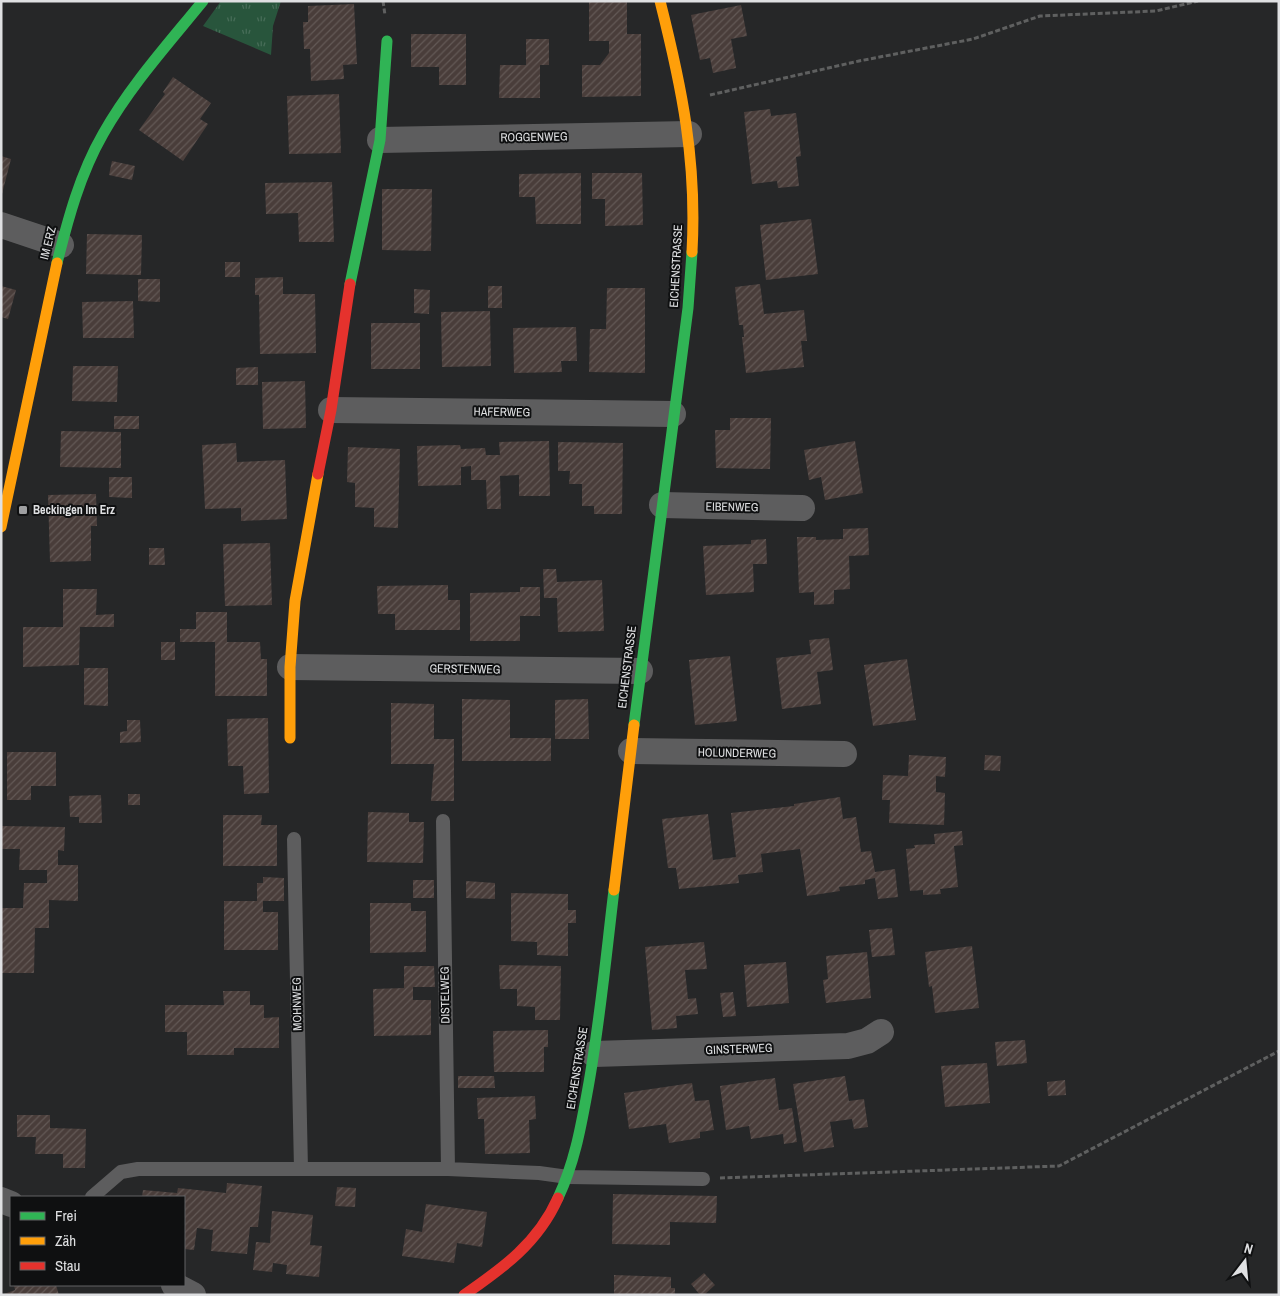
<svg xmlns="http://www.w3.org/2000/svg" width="1280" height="1296" font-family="'Archivo Narrow',sans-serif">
<defs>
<pattern id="park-tufts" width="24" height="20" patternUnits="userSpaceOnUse" patternTransform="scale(1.25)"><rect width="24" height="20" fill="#28553c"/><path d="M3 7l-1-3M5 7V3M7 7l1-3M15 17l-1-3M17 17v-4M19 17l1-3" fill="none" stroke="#476d58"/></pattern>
<pattern id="building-hatch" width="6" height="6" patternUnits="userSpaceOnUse" patternTransform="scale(1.25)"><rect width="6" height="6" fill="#493d3a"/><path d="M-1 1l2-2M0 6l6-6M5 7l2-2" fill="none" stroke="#635956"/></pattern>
</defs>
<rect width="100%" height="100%" fill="#262728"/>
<path fill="url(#park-tufts)" d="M221 1H281L273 26 271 55 203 26Z"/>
<path fill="url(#building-hatch)" d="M589 1H627V34H641V96L582 97V65H600L609 53V41H589Z
M354 4 357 64 343 65 344 79 311 81 310 49H304L303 22H308V6Z
M741 5 747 36 731 39 736 68 713 73 710 58 700 60 691 15Z
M411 34H466V85H439V67H411Z
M526 39H549V65H540V98H499L500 65H526Z
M173 77 211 103 200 119 208 124 183 161 139 130 165 94 163 92Z
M339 94 341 153 289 154 287 96Z
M770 109 771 116 796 113 801 156 796 157 799 186 778 188 777 181 752 184 744 112Z
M1 156 11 159 2 194H1Z
M112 161 135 166 132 180 109 175Z
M581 173V224H536L535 197H519V174Z
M592 173H642L643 225 605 226V199H592Z
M332 182 334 242H299L298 213 266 214 265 183Z
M382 189H432L431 251 382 250Z
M811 219 818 274 766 280 760 225Z
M87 234 142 235 141 275 86 274Z
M225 262H240V277H225Z
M283 277V294H315L316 353 260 354 259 295H255V278Z
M138 279H160V302L138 301Z
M760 284 764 314 804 310 807 341H801L804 367 746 373 742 337H744L743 325H739L735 287Z
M1 286 16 290 8 319 1 317Z
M488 286H502V308H488Z
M607 288H645V373L589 372 590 329H606Z
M414 289 430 290 429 314 414 313Z
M133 301 134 338H83L82 302Z
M490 311 491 366 442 367 441 312Z
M371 323H420V369H371Z
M576 327 577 361H561L562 372 514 373 513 328Z
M73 366H118L117 402 72 401Z
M258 367V385H236V368Z
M305 381 306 428 263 429 262 382Z
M114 416H139V429H114Z
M730 418H771L770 469 716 468 715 430H730Z
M61 431 121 432V468L60 467Z
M549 441 550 496H519V475L500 476 501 509H487L486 480H471V466L461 467V485L418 486 417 446 460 445 461 449 485 448 486 455H500L499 442Z
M855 441 863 493 825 500 821 477 809 480 804 450Z
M558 442 623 443 622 514H594V506H582V484H569L570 471H558Z
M236 443 237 462 285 460 287 519 241 521V508L205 509 202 445Z
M348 447 400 449 398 528 374 527V508L355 507V483L347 482Z
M109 477H132V498L109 497Z
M96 494 97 526H91V561L50 562 48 495Z
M868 528 869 555 849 556 850 589 834 590V604L814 605V592L799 593 797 537H816V540L843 539V529Z
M766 539 767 564H753L754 592 706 595 703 546 751 544V540Z
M270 543 272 605 225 606 223 544Z
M149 548H164L165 565H149Z
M543 569H556L557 582 602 580 604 631 558 632 557 598H544Z
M448 585V600H460V630H395V614H378L377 586Z
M520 587H540V616H520V641H470V593L520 592Z
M63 589H97L96 615 114 614V627H80L79 665 23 667V627H63Z
M196 612H227V642H260L261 659H267V696H215V642H180V629H196Z
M829 638 833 670 817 672 821 704 782 709 776 658 811 654 809 640Z
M161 642H175V660H161Z
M730 656 737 721 695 725 689 660Z
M907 659 916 720 873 726 864 665Z
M84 668H108V706L84 705Z
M462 699 510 700V738H551V761H462Z
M588 699 589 739H555V700Z
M391 703 434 704V739H454V801H431L434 764H391Z
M268 718 269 793 244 794 243 766H228L227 719Z
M127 720H140L141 742 120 743V732L127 731Z
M7 752H56V786H31V800H7Z
M909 755 946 757 945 777 936 776V792L945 793 944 825 889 823 890 800H882L883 775 908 776Z
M985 755 1001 756 1000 771 984 770Z
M128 794H140V805H128Z
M101 795 102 823H79V817H70L69 796Z
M840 797 843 819 856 817 861 852 871 851 875 872 895 869 898 897 878 899 875 878 865 880V884L839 887 840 891 807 896 800 849 761 854 763 872 738 875 739 883 679 889 676 868H668L662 819 708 814 713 860 736 857 731 813 794 806V804Z
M368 812 409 813V822H424L423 863 367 862Z
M223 815H262L261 825H277V866H223Z
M1 826 65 827 64 851 58 850V865H78V901L49 900V928H35L34 973H1V908H23L24 883H47V870H19L20 849H1Z
M962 831 963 845 954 846 958 887 940 889 941 894 923 895V890L910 891 906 849 915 848 914 845 935 844 934 834Z
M263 877 284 878V901H263V912H278V950H224V901H257V883H263Z
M413 880H434V898H413Z
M466 881 495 883V899L466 898Z
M511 893 568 894V910H576V923H568V956L537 955V942L511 941Z
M370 903H411V911H426V952L370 953Z
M892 928 895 955 872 957 869 930Z
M704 942 707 969 685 970 688 999 696 998 698 1014 676 1016 677 1028 652 1030 645 947Z
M972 946 979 1008 935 1013 932 986 929 987 925 952Z
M867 952 871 998 826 1003 823 980 828 979 826 956Z
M786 962 789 1003 747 1007 744 965Z
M499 965 561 966 560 1020H535V1007L517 1006V989H500Z
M404 966H434L435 987H413V1000H431V1035L374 1036 373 989 404 988Z
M223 991H250V1005H264V1018L279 1017V1048H234V1055H187V1032H165V1005H224Z
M733 992 736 1016 723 1017 720 993Z
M548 1030V1047H544V1072H494L493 1031Z
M1025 1040 1027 1063 997 1066 995 1042Z
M987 1063 990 1103 945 1107 941 1066Z
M458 1076H494L495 1088H458Z
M845 1076 849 1101 864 1099 868 1127 854 1129 852 1119 830 1122 834 1147 804 1152 793 1084Z
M775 1078 779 1110 792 1108 797 1142 784 1144 783 1134 751 1139 749 1126 726 1130 720 1086Z
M1065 1080 1066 1095 1048 1096 1047 1082Z
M692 1083 695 1101 709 1100 714 1130 700 1132V1138L669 1143 666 1124 629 1129 624 1093Z
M535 1096 536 1119 529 1120 530 1153 485 1154 484 1119H478L477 1098Z
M17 1115H50V1128L86 1129 85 1168H63V1154H35L36 1137H17Z
M227 1183 262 1186 258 1227H250L247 1254 211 1251 213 1230 197 1228 194 1250 184 1249V1197H142L143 1190 177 1193 178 1188 226 1193Z
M337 1187 356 1188 355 1207 335 1206Z
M613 1194 717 1196 716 1223 670 1222V1245L612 1244Z
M426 1204 487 1212 482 1247 457 1243 454 1263 402 1256 406 1229 422 1232Z
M272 1211 313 1215 310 1245 322 1246 319 1277 286 1274 287 1265 273 1263 272 1272 253 1270 256 1242 270 1243Z
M704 1273 715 1285 704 1295H700L691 1284Z
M614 1275 671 1277V1288H675V1295H614Z
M14 1285H56L59 1295H1L15 1290Z"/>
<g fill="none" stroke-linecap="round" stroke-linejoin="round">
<path stroke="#5f6060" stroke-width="3" stroke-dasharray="5 2.5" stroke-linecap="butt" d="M383 1 385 15
M710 95 859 61 973 39 1040 16 1156 11 1198 1
M720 1178 1059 1166 1279 1051"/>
<path stroke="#5d5d5e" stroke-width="14" d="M443 821 448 1169
M294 839 301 1169
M92 1197 121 1172 138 1169H448L539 1173 568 1177 703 1179"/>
<path stroke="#5d5d5e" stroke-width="26" d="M380 140 689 134
M1 225 61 245
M331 410 673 414
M662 505 802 508
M290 667 640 671
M631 751 844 754
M594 1054 848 1046 867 1041 881 1032
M1 1200 11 1204
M174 1285 193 1295"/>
<path stroke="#30b455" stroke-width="11" d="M57 263C68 219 80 174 103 134 130 86 168 44 203 1
M350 284 380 140 387 41
M634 725 688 308 692 252
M558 1198C575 1162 581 1126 588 1088 600 1022 606 956 614 890"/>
<path stroke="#ff9f0a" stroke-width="11" d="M660 1C682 88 697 161 692 252
M1 527 57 263
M290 738V667L295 601 318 474
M614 890 634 725"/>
<path stroke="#e5322d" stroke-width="11" d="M318 474 331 410 350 284
M464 1295C503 1268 538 1243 558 1198"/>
</g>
<rect fill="#9e9fa1" stroke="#0f1011" stroke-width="2" x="18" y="505" width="10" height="10" rx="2.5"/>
<g text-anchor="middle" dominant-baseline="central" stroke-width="4" stroke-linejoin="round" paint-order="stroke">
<g font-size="12" fill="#dfe0e2" stroke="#0f1011">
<text transform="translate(534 137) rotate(-1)">ROGGENWEG</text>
<text transform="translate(48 243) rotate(-76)">IM ERZ</text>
<text transform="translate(676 266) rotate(-87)">EICHENSTRASSE</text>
<text transform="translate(502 412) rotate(1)">HAFERWEG</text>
<text transform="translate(732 507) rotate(1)">EIBENWEG</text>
<text transform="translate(627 667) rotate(-83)">EICHENSTRASSE</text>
<text transform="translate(465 669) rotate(1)">GERSTENWEG</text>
<text transform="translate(737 753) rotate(1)">HOLUNDERWEG</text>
<text transform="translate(445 995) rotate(-91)">DISTELWEG</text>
<text transform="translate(297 1004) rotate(-91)">MOHNWEG</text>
<text transform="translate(739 1049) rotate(-2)">GINSTERWEG</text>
<text transform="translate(577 1068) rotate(-81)">EICHENSTRASSE</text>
</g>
<g font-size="12" font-weight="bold" fill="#dfe0e2" stroke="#0f1011" text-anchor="start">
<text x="33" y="510">Beckingen Im Erz</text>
</g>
</g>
<rect width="1280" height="1296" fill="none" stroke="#dfe0e2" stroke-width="5"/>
<rect x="10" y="1196" width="175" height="90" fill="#0f1011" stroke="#626365"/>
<rect x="20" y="1212" width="25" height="8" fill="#30b455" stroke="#626365"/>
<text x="55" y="1221" font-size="15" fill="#dfe0e2">Frei</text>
<rect x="20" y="1237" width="25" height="8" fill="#ff9f0a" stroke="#626365"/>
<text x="55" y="1246" font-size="15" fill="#dfe0e2">Zäh</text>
<rect x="20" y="1262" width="25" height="8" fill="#e5322d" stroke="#626365"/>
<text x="55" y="1271" font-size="15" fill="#dfe0e2">Stau</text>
<g transform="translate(1245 1261) rotate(16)" stroke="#0f1011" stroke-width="4" paint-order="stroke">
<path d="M0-4L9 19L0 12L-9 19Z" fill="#dfe0e2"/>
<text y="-8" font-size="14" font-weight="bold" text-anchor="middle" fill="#dfe0e2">N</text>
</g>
</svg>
